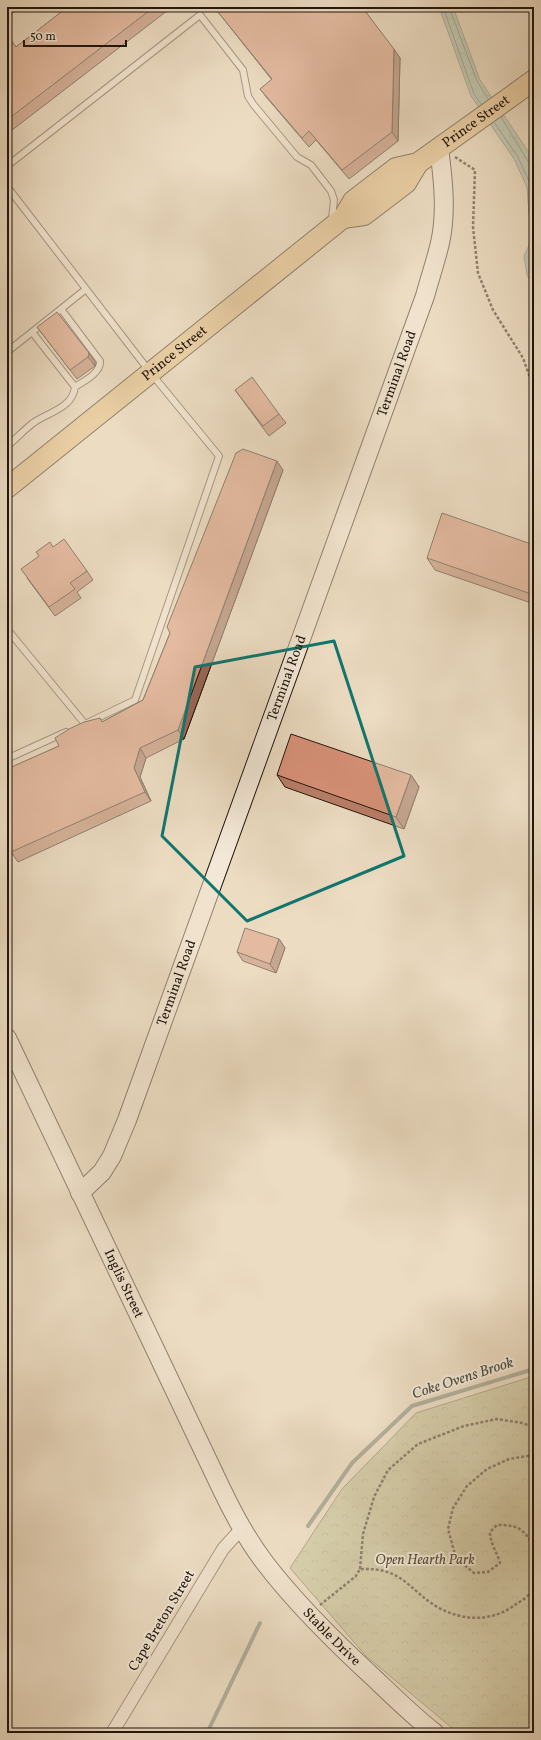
<svg xmlns="http://www.w3.org/2000/svg" width="541" height="1740" font-family="Vollkorn,serif">
<defs>
<pattern id="park-crowns" width="20" height="18" patternUnits="userSpaceOnUse"><rect width="20" height="18" fill="#bcbf90"/><path d="M2 6a3 3 0 1 1 6 0M12 15a3 3 0 1 1 6 0" fill="none" stroke="#a1a37b"/></pattern>
<pattern id="water-ripples" width="26" height="14" patternUnits="userSpaceOnUse"><rect width="26" height="14" fill="#9abcac"/><path d="M2 4q2-2 4 0t4 0M15 11q2-2 4 0t4 0" fill="none" stroke="#84a193"/></pattern>
</defs>
<rect width="100%" height="100%" fill="#ecdcc2"/>
<filter id="stains"><feTurbulence type="fractalNoise" baseFrequency=".005" numOctaves="4"/><feColorMatrix values="0 0 0 0 .2 0 0 0 0 .09 0 0 0 0 .02 0 0 0 .5 -.17"/></filter>
<radialGradient id="worn" r=".72"><stop offset=".6" stop-color="#630" stop-opacity="0"/><stop offset="1" stop-color="#630" stop-opacity=".3"/></radialGradient>
<path fill="url(#park-crowns)" stroke="#6e6a4f" d="M534 1376V1733H458L366 1656 290 1568 342 1489 416 1413Z"/>
<path fill="url(#water-ripples)" stroke="#69796d" d="M439 7H453L480 80 528 151 534 164V288L527 275 524 256 531 241 527 187 514 159 471 96Z"/>
<g fill="none" stroke-linecap="round" stroke-linejoin="round">
<path stroke="#5c685d" stroke-width="1" d="M443 7 474 94 481 104
M449 7 477 81 488 99
M501 117 529 163 534 165
M494 122 518 157 531 186 534 228"/>
<path stroke="#69796d" stroke-width="4" d="M308 1526 352 1463 412 1406 534 1369
M207 1733 260 1623"/>
<g stroke="#52473b" stroke-width="8">
<path id="lane" d="M7 13 16 7
M7 166 200 15 243 70 248 96 253 104 297 157 311 165 331 191 334 200 332 219
M7 191 9 189 150 372 219 456 135 700 85 724 7 629
M61 309 100 361C101 373 84 381 75 387
M7 352 86 289
M7 446C16 439 24 430 33 423 48 412 72 409 75 387L32 332
M7 753 11 757 66 732"/>
</g>
<g stroke="#52473b" stroke-width="14">
<path id="street" d="M112 1733 223 1549 242 1528"/>
</g>
<g stroke="#1f150e" stroke-width="20">
<g id="secondary">
<path id="s1" d="M7 1038 222 1490C234 1515 248 1541 265 1563 297 1605 336 1643 374 1678 394 1697 413 1716 435 1733"/>
<path id="s2" d="M80 1193 102 1172 112 1156 127 1120 425 296C430 278 436 260 440 243 447 212 443 178 439 148"/>
</g>
</g>
<g stroke="#1f150e" stroke-width="22">
<g id="primary">
<path d="M343 218 364 215 406 183 418 163"/>
<path id="s3" d="M7 488 343 218 353 201 396 168 418 163 534 80"/>
</g>
</g>
<path stroke="#1f150e" stroke-width="2.5" stroke-dasharray="3 2" stroke-linecap="butt" d="M455 157 475 170 473 227 478 273 493 310 523 358 534 389
M534 1455 509 1459 487 1469 467 1486 453 1508 448 1529 456 1558 474 1573 488 1572 500 1563C497 1552 490 1543 490 1532L497 1525C519 1525 522 1528 534 1546
M360 1569 363 1534 374 1497 388 1470 418 1444 464 1426 497 1419 522 1423 534 1427
M320 1605 356 1576 360 1569C371 1569 380 1569 390 1573 404 1578 415 1591 427 1600 451 1619 485 1625 512 1607 520 1601 530 1597 534 1587"/>
<use href="#lane" stroke="#f3e8d7" stroke-width="6"/>
<use href="#street" stroke="#f3e8d7" stroke-width="12"/>
<use href="#secondary" stroke="#f3e8d7" stroke-width="18"/>
<use href="#primary" stroke="#e6be81" stroke-width="20"/>
</g>
<path fill="#bb7e68" stroke="#1f150e" d="M62 7H172L7 134V35L16 47 64 10Z
M214 7H362L400 58 398 141 349 179 316 140 309 147 267 98 260 89 272 80Z
M37 327 89 353 95 362V366L77 379Z
M235 390 279 414 286 423 269 436Z
M283 470 184 739 146 758 140 777 151 801 18 862 11 852 7 767 8 769 59 746 100 718 102 722 143 700 170 633Z
M534 545V604L435 570 427 558Z
M53 547 87 571 93 580 77 592 81 598 55 616 27 578Z
M277 775H411L419 787 404 829 285 787Z
M279 939 285 948 276 973 243 961 237 952Z"/>
<path fill="#986655" stroke="#1f150e" d="M394 49 400 58 398 141 392 132Z
M89 353 95 362V366L88 357Z
M277 461 283 470 184 739 178 730Z
M140 748 146 758 140 777 151 801 145 792 134 768Z
M411 775 419 787 404 829 396 817Z
M279 939 285 948 276 973 270 964Z"/>
<path fill="#d99279" stroke="#1f150e" d="M63 7H154L7 120V35L16 47 65 9Z
M214 7H362L394 49 392 132 342 170 309 131 302 138 260 89 272 79Z
M57 312 89 353 88 357 70 370 37 327Z
M252 377 279 414 263 426 235 390Z
M243 449 277 461 178 730 140 748 134 768 145 792 11 852 7 843V769L59 746 55 738 69 729 84 722 100 718 102 722 143 700 170 633 167 627 236 453Z
M442 513 534 545V595L427 558Z
M64 539 87 571 70 583 75 589 49 607 21 569 39 556 36 552 50 542 53 547Z
M291 734 411 775 396 817 277 775Z
M245 928 279 939 270 964 237 952Z"/>
<path d="M0 0H541V1740H0ZM334 641 404 856 247 921 162 836 195 667Z" fill="#ecdcc2" fill-opacity=".55" fill-rule="evenodd"/>
<path fill="none" stroke="#0f766e" stroke-width="3" stroke-linejoin="round" d="M334 641 404 856 247 921 162 836 195 667Z"/>
<g text-anchor="middle" dominant-baseline="central" stroke-width="4" stroke-linejoin="round" paint-order="stroke">
<g font-size="14" fill="#1f150e" stroke="#f3e8d7">
<text stroke="none"><textPath href="#s3" startOffset="599">Prince Street</textPath></text>
<text stroke="none"><textPath href="#s3" startOffset="215">Prince Street</textPath></text>
<text stroke="none"><textPath href="#s2" startOffset="882">Terminal Road</textPath></text>
<text stroke="none"><textPath href="#s2" startOffset="558">Terminal Road</textPath></text>
<text stroke="none"><textPath href="#s2" startOffset="234">Terminal Road</textPath></text>
<text stroke="none"><textPath href="#s1" startOffset="272">Inglis Street</textPath></text>
<text transform="translate(162 1621) rotate(-59)">Cape Breton Street</text>
<text stroke="none"><textPath href="#s1" startOffset="685">Stable Drive</textPath></text>
</g>
<g font-size="14" font-style="italic" fill="#56503c" stroke="#f3e8d7">
<text x="425" y="1560">Open Hearth Park</text>
</g>
<g font-size="15" font-style="italic" fill="#4a4f45" stroke="#f3e8d7">
<text transform="translate(463 1379) rotate(-18)">Coke Ovens Brook</text>
</g>
</g>
<rect width="541" height="1740" fill="none" stroke="#ecdcc2" stroke-width="24"/>
<rect x="8" y="8" width="525" height="1724" fill="none" stroke="#1f150e" stroke-width="2"/>
<rect x="12" y="12" width="517" height="1716" fill="none" stroke="#1f150e"/>
<path d="M24 40v6h102v-6" fill="none" stroke="#1f150e" stroke-width="2"/>
<text x="30" y="40" font-size="12" fill="#1f150e" stroke="#f3e8d7" stroke-width="3" paint-order="stroke">50 m</text>
<rect width="100%" height="100%" filter="url(#stains)"/>
<rect width="100%" height="100%" fill="url(#worn)"/>
</svg>
